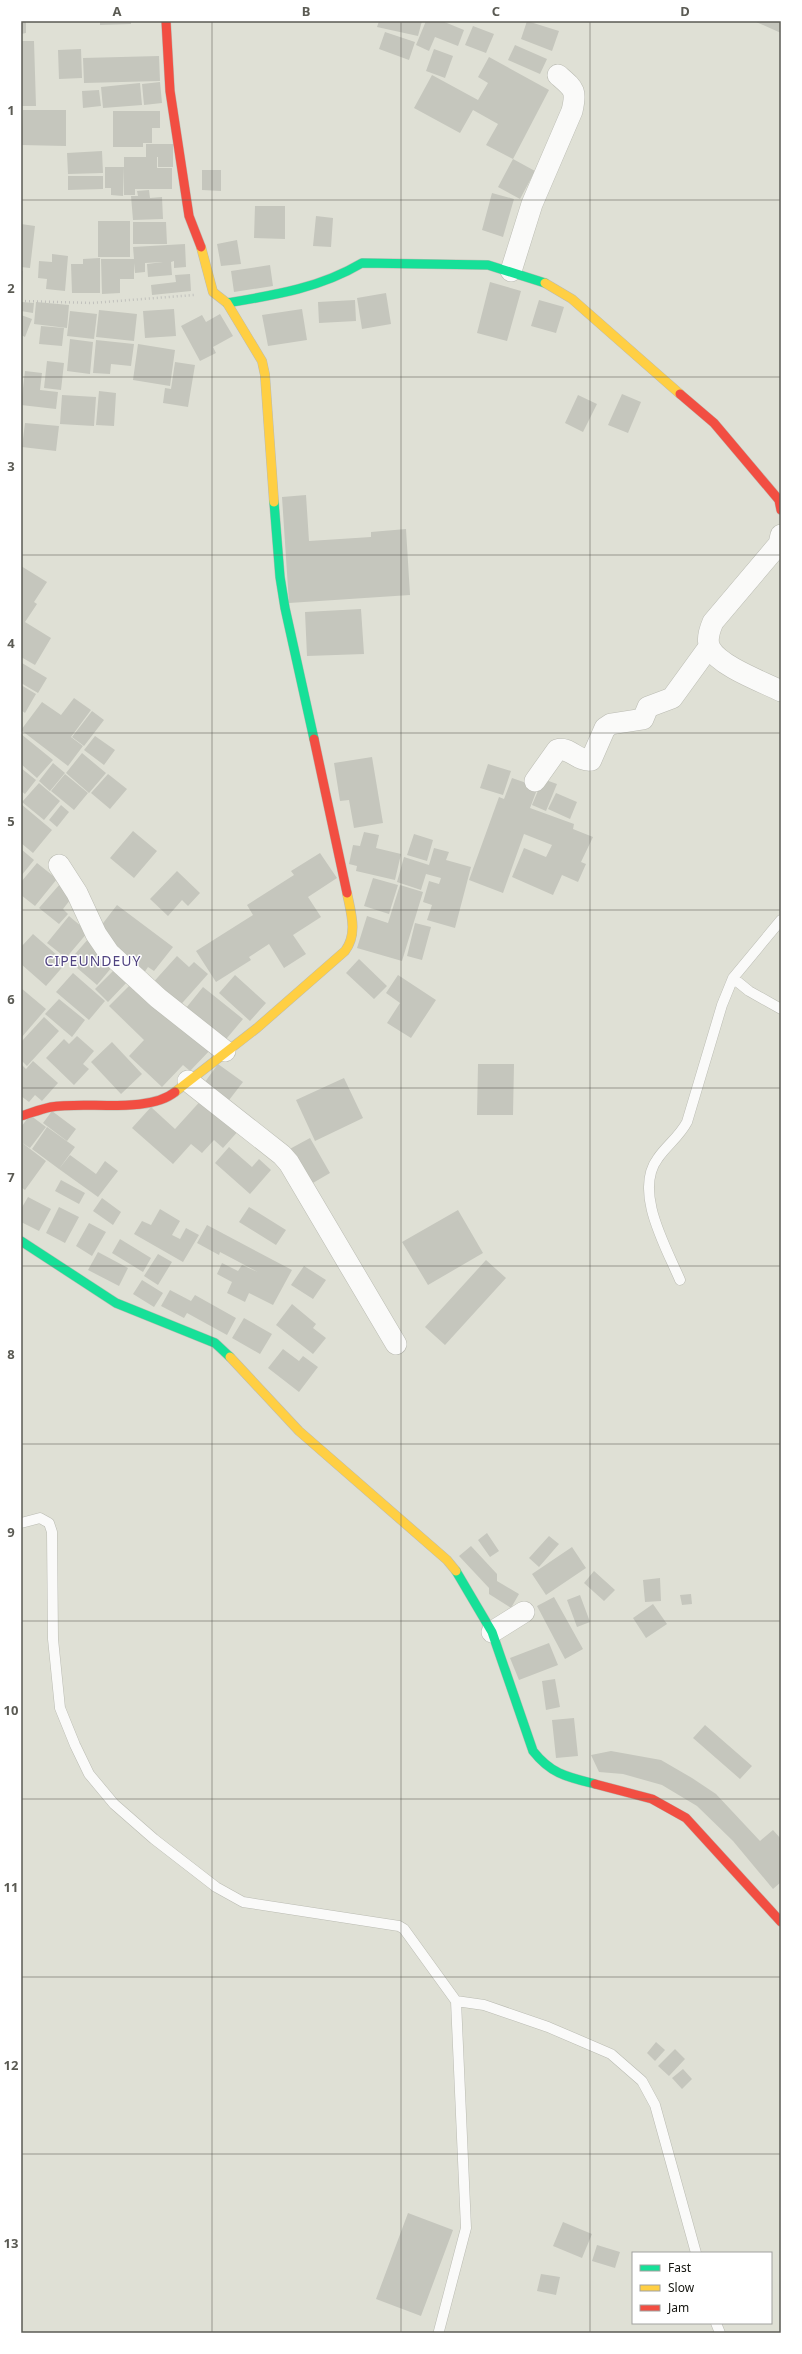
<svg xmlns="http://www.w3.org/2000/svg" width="802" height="2354" font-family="'Noto Sans',sans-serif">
<rect width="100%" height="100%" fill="#dfe0d5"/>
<path fill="#c5c6bd" d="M21 21H26V33L21 34Z
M100 21H131V24L100 25Z
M379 21H422L418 36 377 27Z
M426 21H442L464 30 458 46 435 37 429 51 416 45Z
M527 21 559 31 552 51 521 39Z
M754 21H781V33Z
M473 26 494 34 486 53 465 45Z
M385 32 415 42 409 60 379 49Z
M21 41H34L36 106H21Z
M515 45 547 59 540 74 508 60Z
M81 49 82 78 59 79 58 50Z
M434 49 453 56 445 78 426 71Z
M159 56 160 81 84 83 83 58Z
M489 57 549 90 513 159 486 145 498 124 473 110 460 133 414 108 432 75 478 100 488 83 478 77Z
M160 82 162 103 144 105 142 84Z
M140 83 142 105 103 108 101 87Z
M99 90 101 106 83 108 82 91Z
M23 110H66V146L21 145Z
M113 111H160V128H152V143H143V147H113Z
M146 144H173V167H158V157H146Z
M102 151 103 173 68 174 67 153Z
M124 157H157V168H172V189H135V195H124Z
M513 159 535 171 520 199 498 187Z
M105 167H124L123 196 111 195V188H105Z
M202 170H221V191L202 190Z
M68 176H103V189L68 190Z
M149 190 150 198 162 197 163 219 133 220 131 196H138L137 191Z
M492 193 514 199 503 237 482 230Z
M255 206H285V239L254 238Z
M316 216 333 218 331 247 313 246Z
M98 221H130V257H98Z
M133 222H166L167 244H133Z
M21 224 35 226 30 268 21 267Z
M237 240 241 264 221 266 217 244Z
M185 244 186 267 174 268V261L171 262 172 275 148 277 147 264 163 262 145 263V272L135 273 134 263V279H120V293L102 294 101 259H134L133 247Z
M52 254 68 256 65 291 46 289 47 279 38 278 39 261 52 262Z
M100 258V293H72L71 264H83V259Z
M270 265 273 286 234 292 231 271Z
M21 270 23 271 22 289H21Z
M190 274 191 291 152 295 151 285 176 282 175 275Z
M490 282 521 291 507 341 477 333Z
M386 293 391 324 362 329 357 298Z
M355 300 356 321 319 323 318 302Z
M539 300 564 307 556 333 531 326Z
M22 302 34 303 33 313 21 311Z
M36 302 69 305 67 328 34 324Z
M174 309 176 336 145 338 143 311Z
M302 309 307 340 268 346 262 315Z
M99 310 137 314 134 341 96 337Z
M70 311 97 314 94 339 67 336Z
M220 314 233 336 213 347 216 353 200 361 181 326 202 315 206 322Z
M21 315 32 319 25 337 21 335Z
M41 326 64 328 62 346 39 344Z
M70 339 93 342 90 374 67 371Z
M96 340 134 344 131 366 111 364 110 374 93 373Z
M138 344 175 350 170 386 133 380Z
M47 361 64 363 61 390 44 388Z
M175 362 195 365 188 407 163 403 165 388 171 389Z
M25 371 42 373 40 390 58 392 56 409 21 405Z
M99 391 116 393 114 426 96 425Z
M622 394 641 402 628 433 608 425Z
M62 395 96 397 94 426 60 424Z
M578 395 597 404 583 432 565 423Z
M25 423 59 426 56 451 22 447Z
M306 495 309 541 371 537V532L406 529 410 595 289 603 282 497Z
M21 566 47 582 34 602 37 604 25 622 51 638 35 665 21 657Z
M361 609 364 654 307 656 305 612Z
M22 663 47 678 38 693 21 683Z
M21 685 36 694 25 713 21 710Z
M74 698 91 710 71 737 83 746 68 766 21 730 42 702 61 715Z
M92 711 104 720 84 746 72 737Z
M21 734 53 760 37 778 21 764Z
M95 736 115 750 104 765 84 750Z
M82 753 106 773 89 793 66 773Z
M372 757 383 823 354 828 349 800 340 801 334 763Z
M53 763 65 773 50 791 39 781Z
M488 764 511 771 503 795 480 788Z
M21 768 36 780 25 794 21 791Z
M65 774 88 793 74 810 51 791Z
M108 774 127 789 110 809 91 793Z
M512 778 538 787 530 808 574 824 573 829 593 837 581 862 586 864 578 882 562 875 553 895 512 877 524 848 546 857 552 845 524 834 503 893 469 880 499 797 504 799Z
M543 779 557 784 546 811 532 805Z
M39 783 60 801 44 820 22 802Z
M556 793 577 802 570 819 548 809Z
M21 804 52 830 33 853 21 843Z
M61 805 69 812 57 827 49 820Z
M133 831 157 851 134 878 110 858Z
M364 832 379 835 376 848 401 854 395 880 356 871 357 866 349 864 353 845 360 846Z
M414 834 433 840 427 861 407 855Z
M434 848 449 852 446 860 471 867 455 928 427 920 432 905 423 902 429 881 439 884 441 878 426 874 421 890 397 882 404 857 429 865Z
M21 849 34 860 21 876Z
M320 853 337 878 308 897 321 917 293 935 306 954 284 968 269 944 249 957 251 960 216 982 196 951 253 915 247 905 294 875 291 871Z
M37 863 57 879 35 906 21 895V882Z
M177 871 200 893 188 906 182 900 168 916 150 899Z
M373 878 398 885 389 914 364 906Z
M60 884 74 895 63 909 68 914 59 924 39 908Z
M400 885 423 892 402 961 357 948 367 916 388 923Z
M117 905 173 947 154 971 148 967 144 973 97 931Z
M69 916 88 932 66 958 47 943Z
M415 923 431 927 422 960 407 956Z
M33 934 66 963 46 986 21 964V947Z
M89 938 117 961 97 985 69 961Z
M177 956 189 967 194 962 208 974 176 1010 149 987Z
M359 959 387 986 374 999 346 973Z
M116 968 129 980 108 1002 95 989Z
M73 973 105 1001 89 1020 56 992Z
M235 975 266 1003 250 1021 219 993Z
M398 975 436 1000 411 1038 387 1023 400 1003 386 993Z
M133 982 213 1047 190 1071 183 1065 162 1087 129 1056 144 1040 109 1006Z
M203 987 243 1019 222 1044 182 1013Z
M21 988 46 1009 21 1038Z
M59 999 85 1020 72 1037 45 1014Z
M44 1017 59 1031 27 1066 21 1060V1042Z
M77 1036 94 1051 83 1064 89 1069 74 1085 46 1058 64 1039 69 1044Z
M112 1042 142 1074 121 1094 91 1062Z
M33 1061 58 1083 42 1101 35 1095 29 1102 21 1096V1064L26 1069Z
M218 1064 243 1082 226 1104 202 1086Z
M478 1064H514L513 1115H477Z
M344 1078 363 1118 315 1141 296 1100Z
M204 1097 240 1129 223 1148 214 1140 202 1153 191 1144 173 1164 132 1128 151 1107 175 1129Z
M52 1111 76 1129 67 1141 43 1123Z
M30 1115 46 1127 30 1148 21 1142V1127Z
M47 1127 75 1147 59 1169 32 1149Z
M310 1138 330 1173 306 1187 286 1151Z
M21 1142 46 1161 25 1190 21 1187Z
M229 1147 252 1167 259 1159 271 1170 250 1194 215 1163Z
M70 1155 96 1174 105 1161 118 1171 98 1197 59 1169Z
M61 1180 85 1193 79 1204 55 1191Z
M28 1197 51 1209 39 1231 21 1222V1209Z
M102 1198 121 1212 113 1225 93 1211Z
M59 1207 79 1217 65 1243 46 1233Z
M249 1207 286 1230 276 1245 239 1222Z
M160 1209 180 1221 172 1235 180 1239 186 1228 199 1235 183 1262 134 1234 142 1221 151 1225Z
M458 1210 483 1253 428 1285 402 1242Z
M89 1223 106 1232 92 1256 76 1246Z
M207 1225 292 1270 273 1305 249 1293 245 1302 227 1293 232 1282 217 1274 222 1263 238 1271 242 1265 258 1272 220 1252 219 1255 197 1243Z
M120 1239 151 1258 143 1272 112 1253Z
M98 1252 128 1268 119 1286 88 1270Z
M158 1254 172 1262 158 1285 144 1276Z
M486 1260 506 1278 445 1345 425 1327Z
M304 1266 326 1280 313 1299 291 1285Z
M142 1280 163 1293 154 1307 133 1294Z
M170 1290 191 1301 195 1295 236 1318 227 1335 187 1313 184 1318 161 1306Z
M292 1304 316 1324 313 1328 326 1338 313 1354 276 1325Z
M244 1318 272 1334 260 1354 232 1338Z
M283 1349 299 1361 303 1356 318 1367 299 1392 268 1368Z
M487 1533 499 1551 490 1557 478 1540Z
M549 1536 559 1544 539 1567 529 1558Z
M471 1546 497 1574V1581L519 1594 511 1608 489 1594V1588L459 1556Z
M572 1547 586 1568 546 1595 532 1574Z
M594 1571 615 1590 604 1601 584 1583Z
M660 1578 661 1601 645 1602 643 1580Z
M691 1594 692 1604 682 1605 680 1595Z
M580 1595 590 1622 577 1627 567 1600Z
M554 1597 583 1649 565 1659 537 1606Z
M653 1604 667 1624 646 1638 633 1618Z
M549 1643 558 1665 519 1680 510 1658Z
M555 1679 560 1707 546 1710 542 1681Z
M574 1718 578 1756 556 1758 552 1720Z
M705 1725 752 1766 740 1779 693 1738Z
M611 1751 661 1760 692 1778 716 1794 760 1841 773 1830 781 1839V1882L773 1889 733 1841 697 1806 662 1785 623 1774 599 1772 591 1755Z
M656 2042 665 2050 655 2061 647 2053Z
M675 2049 685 2059 669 2076 658 2066Z
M683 2069 692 2079 682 2089 672 2078Z
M408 2213 453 2230 421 2316 376 2299Z
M563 2222 592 2234 582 2258 553 2246Z
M597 2245 620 2252 615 2268 592 2261Z
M541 2274 560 2277 556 2295 537 2291Z"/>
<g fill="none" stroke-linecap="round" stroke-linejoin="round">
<g stroke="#babbb2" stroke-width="11">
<path id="lane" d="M733 978 749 991 781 1009
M680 1280C666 1247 633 1191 658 1158 667 1145 679 1137 687 1122L722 1005 733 978 781 920
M21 1523 40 1518 49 1523 52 1532 53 1639 60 1708 75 1745 89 1774 114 1804 154 1839 216 1887 243 1902 399 1926 404 1929 456 2001 466 2228 439 2331
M456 2001 484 2005 548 2027 611 2054 642 2081 655 2105 696 2253
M716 2323 720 2333"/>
</g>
<g stroke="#babbb2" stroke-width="22">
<path id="street" d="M511 271 532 204 572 111C577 90 574 89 558 75
M781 535 779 544 713 622C710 629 706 640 710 648 719 666 763 682 781 691
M535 781 557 750C569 746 578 762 591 760L605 728 611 724 643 719 648 707 672 698 709 647
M59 865 77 893 96 934 109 953 158 998 225 1051
M188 1081 282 1155 289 1163 396 1344
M492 1632 524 1612"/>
</g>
<g stroke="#babbb2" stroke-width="10">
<path id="fast" d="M227 303C275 295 320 288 362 263L488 265 545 283
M274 502 280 577 285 608 314 739
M21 1241 116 1303 215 1343 230 1357
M456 1571 492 1632 533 1751C551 1774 567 1777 595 1784"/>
</g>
<g stroke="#babbb2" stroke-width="10">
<path id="slow" d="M201 247 213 292 227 303 262 361 265 375 274 502
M545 283 572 299 680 394
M175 1092 257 1028 345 951C358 934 351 913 347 893
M230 1357 299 1431 447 1560 456 1571"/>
</g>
<g stroke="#babbb2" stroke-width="10">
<path id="jam" d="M166 21 170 91 189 216 201 247
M680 394 714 423 779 500 781 510
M314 739 347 893
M21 1116C31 1113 41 1109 51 1107 85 1101 148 1114 175 1092
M595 1784 652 1799 686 1818 781 1922"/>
</g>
<path stroke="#c1c1bd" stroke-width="2.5" stroke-dasharray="1 3" stroke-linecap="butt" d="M21 301 92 303 194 295"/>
<use href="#lane" stroke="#fafaf9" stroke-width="10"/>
<use href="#street" stroke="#fafaf9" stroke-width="21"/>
<use href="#fast" stroke="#16e098" stroke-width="9"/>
<use href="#slow" stroke="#ffcf43" stroke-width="9"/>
<use href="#jam" stroke="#f24e42" stroke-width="9"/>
</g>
<path fill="none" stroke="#5b5b54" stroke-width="1" stroke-opacity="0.55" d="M212 21V2333M401 21V2333M590 21V2333M21 200H781M21 377H781M21 555H781M21 733H781M21 910H781M21 1088H781M21 1266H781M21 1444H781M21 1621H781M21 1799H781M21 1977H781M21 2154H781"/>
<g text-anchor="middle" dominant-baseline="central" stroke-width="3" stroke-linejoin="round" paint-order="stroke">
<g font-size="14" letter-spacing="1" fill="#504381" stroke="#fff">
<text x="93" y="960">CIPEUNDEUY</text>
</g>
</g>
<rect width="802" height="2354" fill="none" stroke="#ffffff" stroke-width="44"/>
<rect x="632" y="2252" width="140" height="72" fill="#ffffff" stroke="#a1a19f"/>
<rect x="640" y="2265" width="20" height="6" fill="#16e098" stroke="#a1a19f"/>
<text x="668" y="2272" font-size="12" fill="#14140e">Fast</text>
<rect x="640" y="2285" width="20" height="6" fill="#ffcf43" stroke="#a1a19f"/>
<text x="668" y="2292" font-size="12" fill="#14140e">Slow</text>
<rect x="640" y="2305" width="20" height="6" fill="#f24e42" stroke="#a1a19f"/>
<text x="668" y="2312" font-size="12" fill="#14140e">Jam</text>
<rect x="22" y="22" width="758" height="2310" fill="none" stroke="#5b5b54" stroke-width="1.5"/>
<g font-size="13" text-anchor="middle" font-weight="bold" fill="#5b5b54">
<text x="117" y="16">A</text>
<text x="306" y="16">B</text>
<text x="496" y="16">C</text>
<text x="685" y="16">D</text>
<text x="11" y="115">1</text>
<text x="11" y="293">2</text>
<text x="11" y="471">3</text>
<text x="11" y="648">4</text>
<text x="11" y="826">5</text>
<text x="11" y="1004">6</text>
<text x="11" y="1182">7</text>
<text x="11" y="1359">8</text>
<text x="11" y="1537">9</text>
<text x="11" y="1715">10</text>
<text x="11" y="1892">11</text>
<text x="11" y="2070">12</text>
<text x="11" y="2248">13</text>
</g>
</svg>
